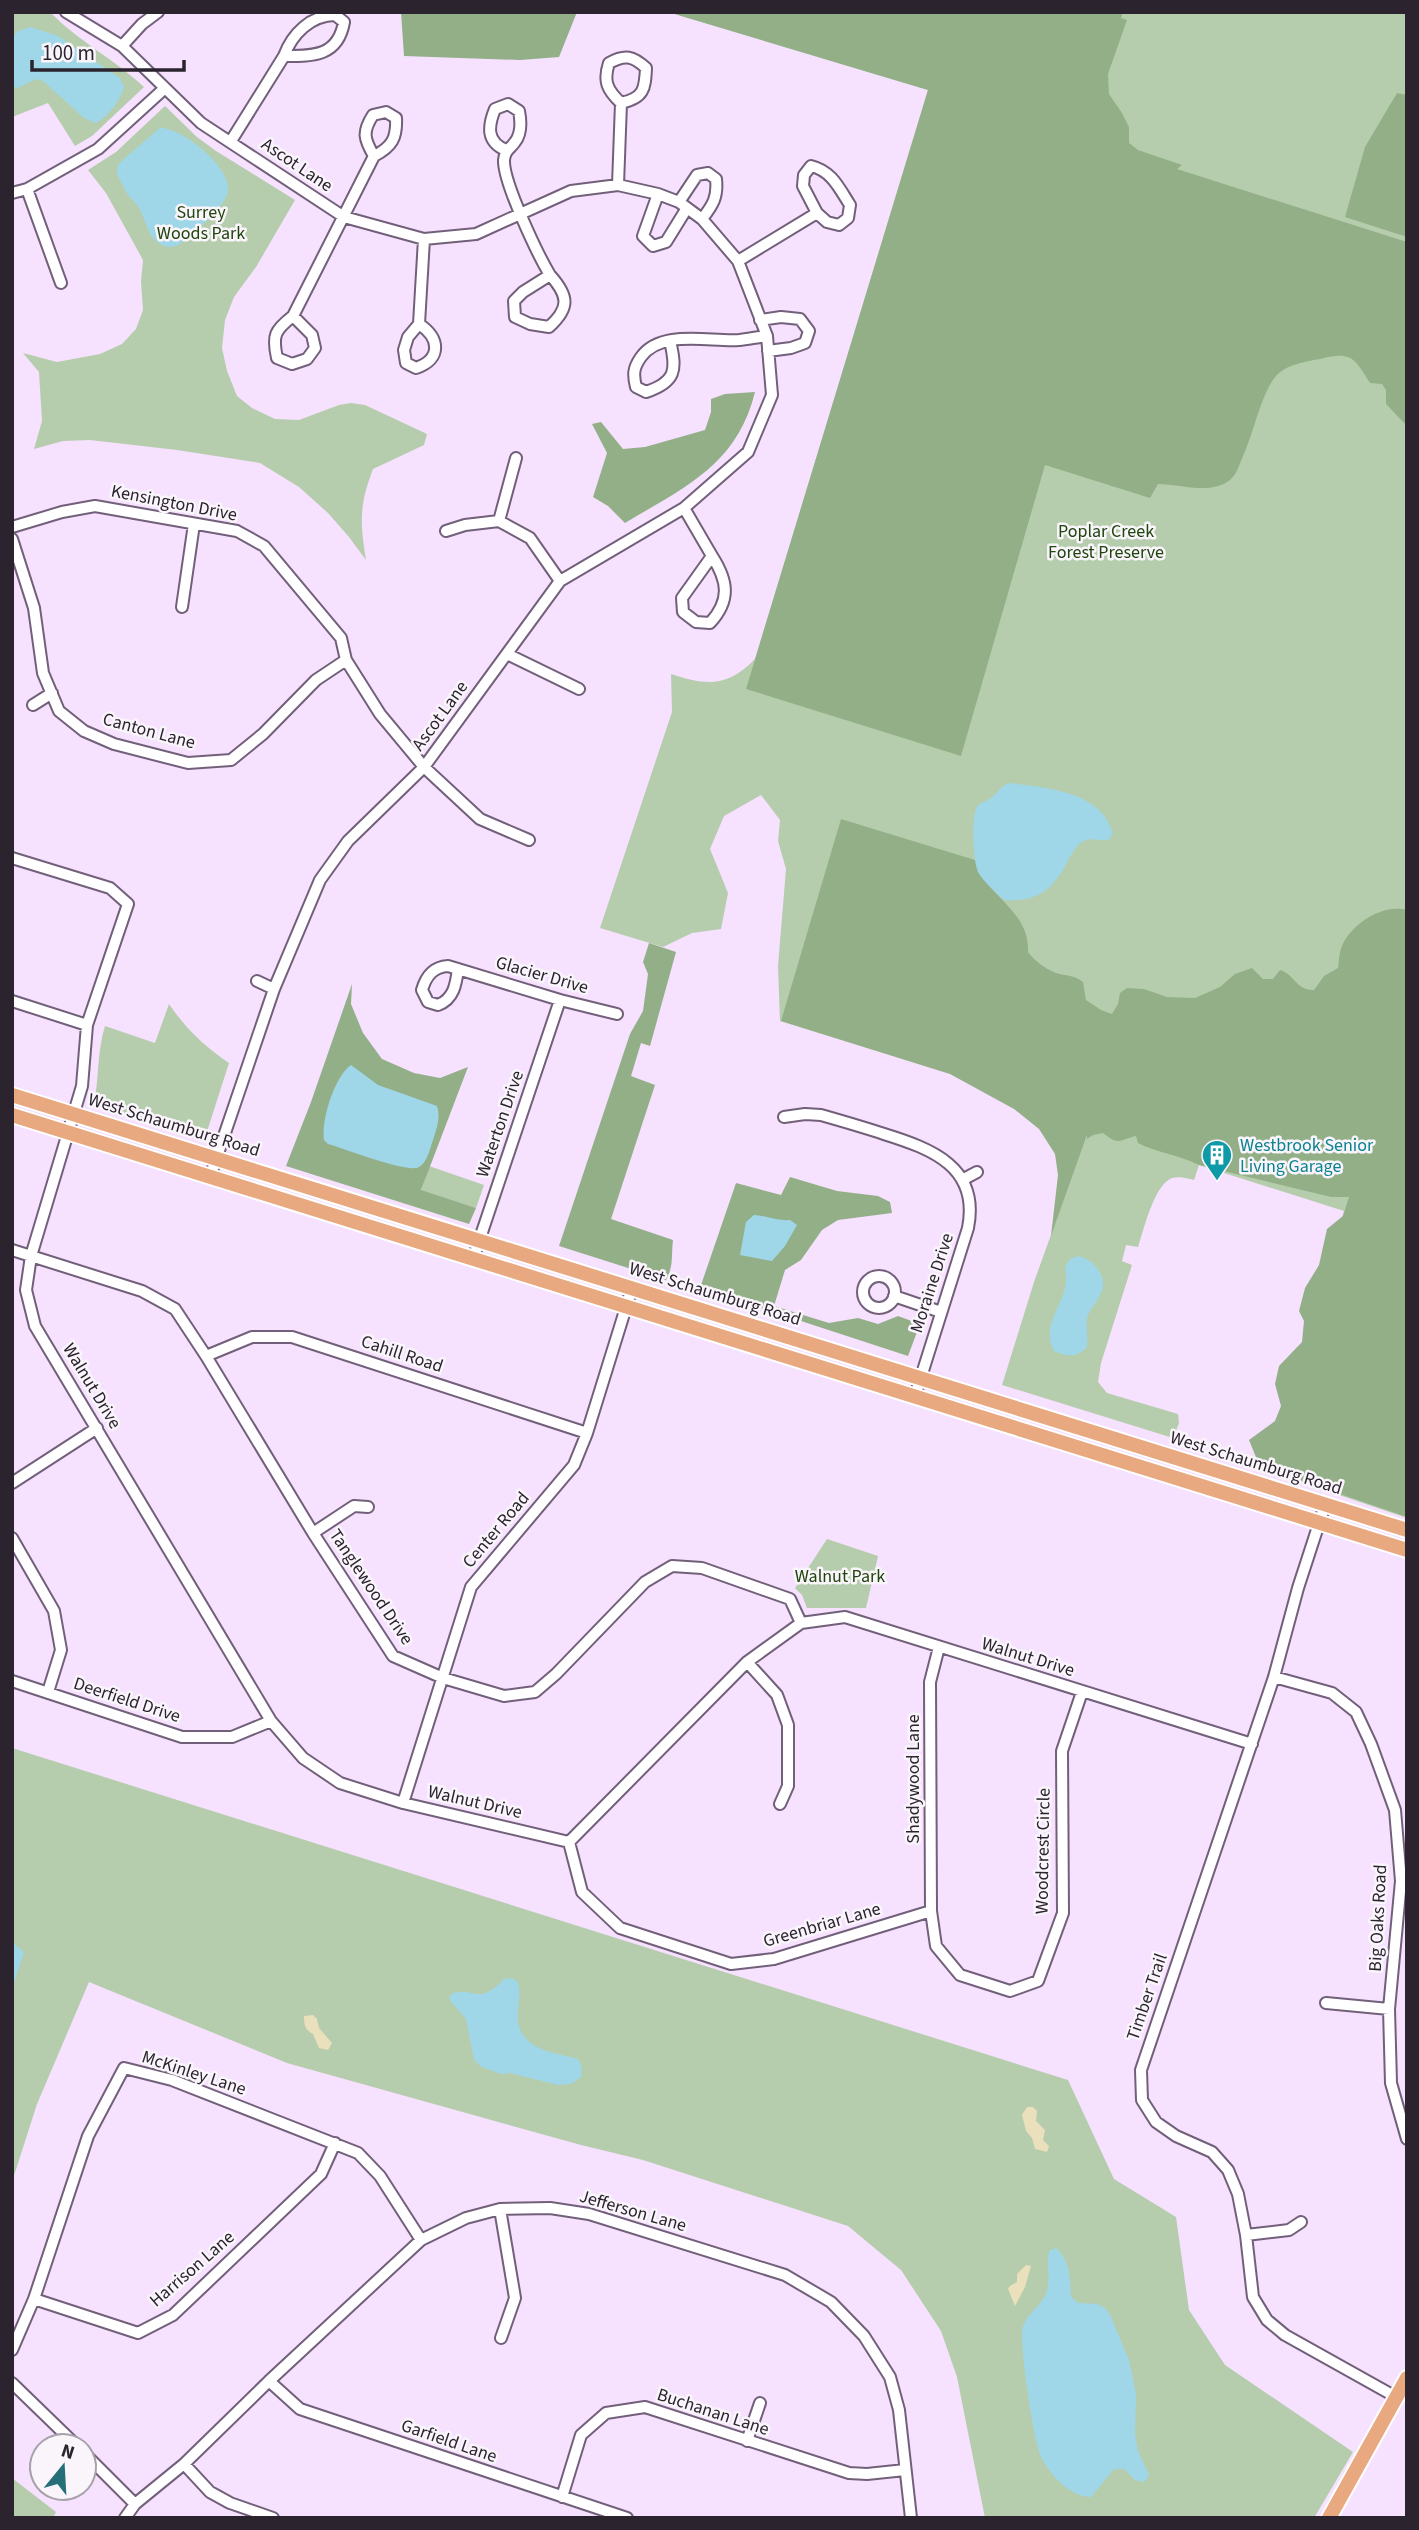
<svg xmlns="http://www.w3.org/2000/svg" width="1419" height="2530" font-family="'Source Sans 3',sans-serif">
<rect width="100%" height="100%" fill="#f6e1ff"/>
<path fill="#b5cdac" d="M14 12H50C78 41 114 59 144 87L92 136 75 146 48 103 12 117Z
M668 12H1407V1518L1263 1469 1344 1211 1199 1165 1194 1180C1187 1178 1179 1176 1172 1178 1154 1185 1144 1229 1138 1247L1126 1245 1122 1261 1132 1265 1101 1363 1098 1382 1107 1393 1178 1414 1179 1423 1173 1438 1002 1385 1034 1282 1093 1118 780 1021 778 966 786 869 778 841 780 820 761 795 724 816 710 849 728 893 721 929 692 933 663 947 600 928 672 712 671 674C707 686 728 687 755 659L928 90Z
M165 106 197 137 216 151 295 200 256 267 234 297 225 320 222 348 227 371 237 396 252 408 275 419 299 420 339 405 351 403 365 405 427 434 424 445 373 469C359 506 360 522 366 560L349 537 328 513 299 487 260 463 177 450 90 440 63 441 34 449 42 421 39 372 23 353 57 362 100 354 122 344 136 329 143 310 141 282 143 260 106 193 88 170 116 152Z
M169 1004C186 1029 204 1046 229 1063L204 1141 94 1105C99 1079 97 1052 105 1026L155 1043Z
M429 1166 484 1185 476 1208 421 1191Z
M827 1539 878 1556 866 1608H807L802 1595 795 1588Z
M12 1748 1068 2080 1114 2179 1176 2217 1189 2310 1225 2365 1353 2452 1314 2518H985L957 2377 941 2331 901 2270 848 2226 643 2160 581 2145 287 2063 89 1982 37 2104 12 2182Z
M12 2478 56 2512 53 2518H12Z"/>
<path fill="#93af88" d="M401 12H577L559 57 520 60 404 56Z
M668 12H1123L1121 18 1127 20 1108 74 1109 94 1122 113 1129 127V143L1138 150 1182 165 1177 169 1407 242V426L1386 404V390L1382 384 1370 383C1354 358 1352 351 1320 359 1308 361 1289 364 1279 373 1262 388 1254 433 1243 456 1240 463 1237 474 1231 479 1212 496 1180 484 1158 484L1150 498 1045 465 961 756 746 689 928 90Z
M1397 93 1407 95V237L1345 217 1365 147Z
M755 392C737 465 685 487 625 523L608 506 593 497 607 453 592 424 601 422 623 449 645 447 705 430 711 412V399L725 394Z
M841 819 975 860C985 896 1030 910 1028 952 1035 961 1044 968 1056 973 1066 976 1074 975 1083 982L1086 1000 1101 1010 1112 1014 1118 1004 1120 993 1127 988 1144 989 1167 997 1195 998 1220 987 1235 974 1252 968 1263 979H1273L1280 970C1294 974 1297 991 1314 990L1324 976 1338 968C1339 961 1339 953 1342 946 1351 924 1383 903 1407 910V1517L1270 1470 1258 1462 1249 1440 1275 1421 1281 1406 1275 1384 1279 1366 1302 1342 1304 1321 1299 1311 1305 1288 1319 1265 1327 1229 1343 1216 1349 1197H1331L1199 1165C1179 1155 1158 1153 1138 1143L1136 1136C1119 1140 1119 1146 1103 1133L1093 1135 1087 1139V1135L1051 1236 1058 1175 1055 1154 1039 1129 1014 1109 950 1074 781 1021Z
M649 943 676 952 650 1046 641 1043 631 1076 655 1085 611 1219 673 1240C671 1255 674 1266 666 1280L559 1246 630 1034 643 1011 648 974 643 962Z
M352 984 351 1004 363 1033 382 1059 414 1073 440 1078 468 1067 421 1190 476 1208 469 1224 286 1166 311 1102Z
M790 1177 837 1191 878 1196 890 1202 892 1213 838 1220 822 1230 801 1260 785 1270 774 1306 829 1323 858 1318 878 1324 898 1316 920 1324 908 1356 700 1288 736 1183 781 1195Z"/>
<path fill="#eae0bb" d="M313 2015 317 2019 319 2028 332 2043 328 2050 319 2048 313 2034C305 2030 304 2025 304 2016Z
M1027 2107H1033L1037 2111 1036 2121 1045 2130 1043 2140 1049 2146 1047 2152 1035 2149 1032 2138 1026 2131 1022 2115Z
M1026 2265 1031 2266 1025 2287 1015 2306 1008 2289 1010 2286 1017 2282V2274Z"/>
<path fill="#9fd7e9" d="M30 27 58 36 120 78 124 87C119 102 110 115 96 123L84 118 43 81 36 79 18 88 12 86 13 37 18 31Z
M160 128C182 127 237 171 227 195 220 212 191 235 177 246L167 247 158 243 150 234 139 207 128 195 117 175 118 165 125 158Z
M1011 783C1047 788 1102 791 1113 834L1108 840C1100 841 1093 838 1086 840 1078 843 1075 849 1071 855 1054 888 1042 902 1004 900 996 893 983 881 978 872 973 860 971 817 977 807 980 802 986 802 991 798 999 792 1000 785 1011 783Z
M351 1065 378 1085 437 1106C441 1119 436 1130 432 1143 429 1152 427 1162 419 1167 409 1174 343 1148 328 1144L324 1140C321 1121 334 1077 351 1065Z
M754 1215C767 1216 776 1221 790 1220L797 1225 785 1246 772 1261 740 1255 746 1222Z
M1077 1256C1093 1258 1109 1277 1101 1293 1097 1303 1090 1308 1087 1318 1086 1327 1088 1338 1087 1347 1076 1358 1068 1357 1054 1351 1038 1321 1073 1300 1065 1268L1069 1260Z
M12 1942 24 1952 12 1989Z
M505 1978 514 1979 518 1983C522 1997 516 2010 518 2022 523 2051 557 2053 578 2059L582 2068 581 2077 571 2084 558 2085 510 2073 501 2074 480 2066 474 2059 466 2019 449 1999 451 1994C473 1985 477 2008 505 1978Z
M1056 2248C1071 2262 1070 2278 1071 2297L1078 2303 1098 2304 1106 2309 1111 2317 1129 2360 1136 2394 1135 2434 1138 2451 1149 2475 1144 2482 1135 2480 1124 2469H1114L1091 2497C1071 2497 1051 2476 1042 2459 1033 2440 1021 2353 1022 2332 1024 2315 1038 2309 1045 2296 1053 2280 1044 2265 1050 2250Z"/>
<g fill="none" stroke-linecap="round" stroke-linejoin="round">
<g stroke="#72607a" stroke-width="14">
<path id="minor" d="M66 12 122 46 201 123 344 217 424 239 476 234 571 191 618 185 658 194 679 202 702 219 738 261 767 336 772 395 748 452 684 508 560 581 424 767 348 841 320 880 274 989 210 1177
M122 46 142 24 158 12
M231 141 284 56C312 56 338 57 344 22L335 15C311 15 292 34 284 56
M506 150C486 142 488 126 495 109L508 104 519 111C521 121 522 133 515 142 510 149 505 150 504 160 503 182 538 255 550 275L523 292 514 301 515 317 530 324 549 327C570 308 569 296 550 275
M618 185 621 103C644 98 645 89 646 68 633 56 625 54 609 63 603 81 607 90 621 103
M27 189 61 283
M12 193 27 189 98 149 165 88
M658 194 643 236 653 246 666 242 687 208
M679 202 697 175 708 173 716 179C718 197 713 205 702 219
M738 261 817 213 827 222 839 225 848 218 850 205C839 188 832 171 811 166L804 175 803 186 817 213
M293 316 312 335 315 348 307 359 292 364 277 358C272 335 275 330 293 316L374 156C392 147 397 138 396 118L386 112 373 115C362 132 364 139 374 156
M760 320 781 317 800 319 809 331 805 343 791 348 768 351
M419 324C440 338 442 359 416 368L406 363 404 350 408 337 419 324 424 239
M670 341C677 370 676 382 646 392L636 387C633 375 633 368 641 357 661 329 709 342 739 340 748 339 758 337 767 336
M684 508 712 556 682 598 683 612 696 622 710 623C731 600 728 581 712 556
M499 521 516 458
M12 527 62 512 95 506 237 531 264 546 341 638 346 660 380 714 424 767 480 819 529 840
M446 531 465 525 499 521 530 538 560 581
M12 539 34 608 43 673 59 711 84 731 114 744 188 763 231 760 263 734 316 680 346 660
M182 607 194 524
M507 654 579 689
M33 705 52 693
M12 858 110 888 128 904 87 1025 82 1086 31 1256 26 1290 35 1326 271 1721 303 1758 340 1783 403 1803 569 1842 747 1662 801 1623 845 1617 1252 1744
M458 969C456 984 454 999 438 1005L428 1002 422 990C426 976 433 967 448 966L560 1000 617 1014
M257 981 274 989
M12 1001 87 1025
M784 1117 805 1114 821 1115C842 1121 863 1127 884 1134 932 1149 980 1167 968 1228L915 1396
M962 1180 977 1172
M12 1250 142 1291 175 1309 206 1356 313 1533 393 1656 443 1678 504 1696 535 1692 556 1674 645 1582 672 1566 702 1568 790 1599 801 1623
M473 1259 560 1000
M863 1292a16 16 0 1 1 32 0a16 16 0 1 1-32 0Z
M894 1296 941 1312
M206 1356 252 1337H292L587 1433
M12 1483 97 1428
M1325 1505 1298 1588 1274 1677 1141 2070 1142 2100 1156 2122 1176 2136 1212 2152 1228 2170 1238 2194 1246 2235 1253 2297 1267 2320 1285 2335 1396 2397
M313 1533 354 1506 368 1507
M12 1538 54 1611 61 1650 48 1692
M939 1647 930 1682 931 1911 936 1946 960 1975 1010 1991 1038 1981 1063 1913 1062 1751 1082 1692
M747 1662 777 1695 788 1725V1786L780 1804
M1274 1677 1332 1693 1356 1712 1371 1744 1395 1810 1401 1881 1389 2009 1391 2083 1407 2139
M12 1681 182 1737H232L271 1721
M403 1803 471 1587 574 1465 587 1433 632 1288
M569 1842 582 1892 620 1928 731 1964 774 1959 931 1911
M1326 2003 1389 2009
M500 2209 515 2298 501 2338
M1246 2235 1289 2230 1301 2222
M34 2299 138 2333 173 2315 321 2174 335 2143
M12 2350 34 2299 88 2136 124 2068 172 2080 358 2153 380 2176 421 2240
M269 2381 300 2409 627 2518
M12 2383 77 2446
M747 2441 760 2403
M84 2453 135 2504
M184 2464 210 2492 230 2503 273 2518
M562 2497 581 2435 606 2413 645 2407 849 2473 867 2474 905 2470
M125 2518 135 2504 184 2464 269 2381 421 2240 466 2218 500 2209 550 2208 589 2214 785 2275 831 2302 864 2336 890 2377 899 2410 911 2518"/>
</g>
<g stroke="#fff" stroke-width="18">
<path id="major" d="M12 1095 1407 1530
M12 1115 1407 1550
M1329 2518 1407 2378"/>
</g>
<use href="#minor" stroke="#fff" stroke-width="10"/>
<use href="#major" stroke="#e8a880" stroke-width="14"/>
</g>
<defs>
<g id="building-pin" transform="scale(1.575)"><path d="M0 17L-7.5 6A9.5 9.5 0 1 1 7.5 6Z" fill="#0f9aa8" stroke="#f9f5fb"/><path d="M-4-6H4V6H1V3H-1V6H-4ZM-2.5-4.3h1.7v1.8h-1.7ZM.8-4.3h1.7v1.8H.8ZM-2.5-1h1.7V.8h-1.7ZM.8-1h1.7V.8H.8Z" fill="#fff"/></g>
</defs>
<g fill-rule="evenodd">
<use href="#building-pin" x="1217" y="1155"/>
</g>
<g text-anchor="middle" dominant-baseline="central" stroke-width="5" stroke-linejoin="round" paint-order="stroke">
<g font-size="18" fill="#2b232e" stroke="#f9f5fb">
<text transform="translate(297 165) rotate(34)">Ascot Lane</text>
<text transform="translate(174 503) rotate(11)">Kensington Drive</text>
<text transform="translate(440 716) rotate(-54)">Ascot Lane</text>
<text transform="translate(149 731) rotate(15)">Canton Lane</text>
<text transform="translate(542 975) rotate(16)">Glacier Drive</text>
<text transform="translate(500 1124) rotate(-71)">Waterton Drive</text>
<text transform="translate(174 1125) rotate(17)">West Schaumburg Road</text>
<text transform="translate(932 1283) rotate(-72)">Moraine Drive</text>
<text transform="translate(715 1294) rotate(17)">West Schaumburg Road</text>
<text transform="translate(402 1354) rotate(18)">Cahill Road</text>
<text transform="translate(92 1386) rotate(59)">Walnut Drive</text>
<text transform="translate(1256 1463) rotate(17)">West Schaumburg Road</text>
<text transform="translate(496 1530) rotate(-50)">Center Road</text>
<text transform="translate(371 1587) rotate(56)">Tanglewood Drive</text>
<text transform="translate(1028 1657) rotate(17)">Walnut Drive</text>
<text transform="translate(127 1700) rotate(18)">Deerfield Drive</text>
<text transform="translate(913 1779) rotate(-90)">Shadywood Lane</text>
<text transform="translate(475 1802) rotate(13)">Walnut Drive</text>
<text transform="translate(1043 1851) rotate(-89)">Woodcrest Circle</text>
<text transform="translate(1378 1918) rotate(-87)">Big Oaks Road</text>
<text transform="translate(822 1925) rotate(-16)">Greenbriar Lane</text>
<text transform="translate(1147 1997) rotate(-71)">Timber Trail</text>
<text transform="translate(194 2073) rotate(18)">McKinley Lane</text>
<text transform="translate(633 2211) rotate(16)">Jefferson Lane</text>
<text transform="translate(192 2269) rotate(-41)">Harrison Lane</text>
<text transform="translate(713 2412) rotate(18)">Buchanan Lane</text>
<text transform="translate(449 2441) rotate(19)">Garfield Lane</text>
</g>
<g font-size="18" fill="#1f440c" stroke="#f9f5fb">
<text x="201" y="212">Surrey<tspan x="201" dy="21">Woods Park</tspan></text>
<text x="1106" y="531">Poplar Creek<tspan x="1106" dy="21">Forest Preserve</tspan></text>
<text x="840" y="1576">Walnut Park</text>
</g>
<g font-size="18" fill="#0d838f" stroke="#f9f5fb" text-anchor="start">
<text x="1240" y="1145">Westbrook Senior<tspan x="1240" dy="21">Living Garage</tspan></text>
</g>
</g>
<rect width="1419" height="2530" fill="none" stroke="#2b232e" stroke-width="28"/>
<g transform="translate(63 2467) rotate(18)"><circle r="33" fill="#f9f5fb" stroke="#a7a1a9" stroke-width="2"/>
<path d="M0-5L12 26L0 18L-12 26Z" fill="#266f79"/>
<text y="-10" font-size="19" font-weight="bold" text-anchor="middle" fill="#2b232e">N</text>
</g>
<path d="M32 60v10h152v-10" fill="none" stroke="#2b232e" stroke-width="3.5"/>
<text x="42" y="60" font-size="21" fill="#2b232e" stroke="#f9f5fb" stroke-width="5" paint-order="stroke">100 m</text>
</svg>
